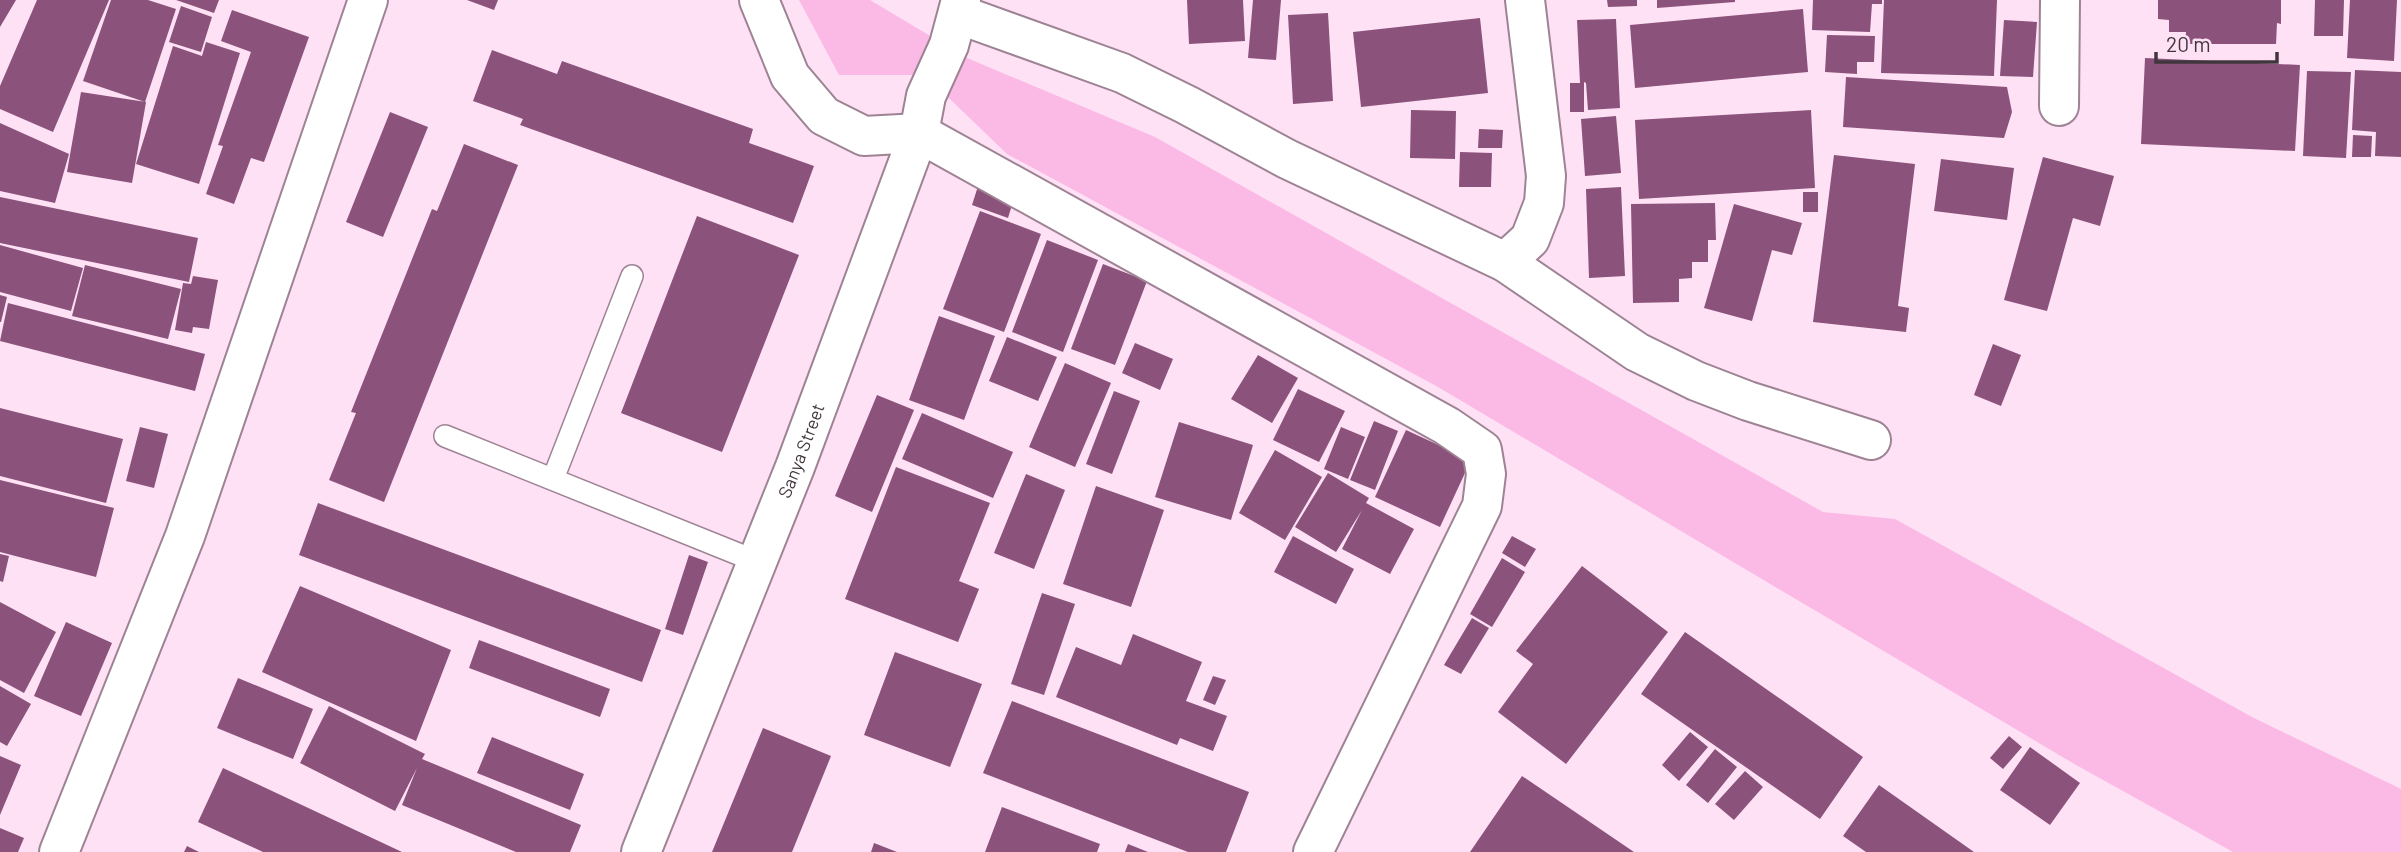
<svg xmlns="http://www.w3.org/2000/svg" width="2401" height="852" font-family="Barlow,sans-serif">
<rect width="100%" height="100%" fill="#fee1f4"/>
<path fill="#fbbae6" d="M799 0H870L967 58 1155 137 1823 512 1895 519 2252 717 2401 789V852H2233L2076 765 1438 387 1007 154 925 75H839Z"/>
<path fill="#8b527b" d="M0 0H16L0 27Z
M37 0H109L53 132 0 109V86Z
M111 0H148L176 9 145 102 83 81Z
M176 0H219L214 13Z
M467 0H498L494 10Z
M1187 0H1243L1245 41 1189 44Z
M1253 0H1281L1276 60 1248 58Z
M1607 0H1637V6L1608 7Z
M1657 0H1735V2L1657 8Z
M1813 0H1882V4H1872L1870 32 1812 30Z
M1884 0H1997L1994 76 1881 73Z
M2158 0H2281V24L2277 23 2276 44H2185L2186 32H2169V20L2158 19Z
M2315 0H2344L2343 36H2314Z
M2350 0H2397L2394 61 2347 58Z
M181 6 212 17 201 52 169 42Z
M1803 9 1808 72 1635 88 1630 25Z
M232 10 309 37 264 162 251 158 234 204 206 194 223 146 218 145 251 52 221 41Z
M1328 13 1333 101 1293 104 1288 15Z
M1480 18 1488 93 1361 107 1353 32Z
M1616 19 1620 108 1588 110 1586 83 1584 82V112H1570V83H1580L1577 20Z
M2004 20 2037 22 2033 77 2000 76Z
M1827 35 1875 36 1874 62H1857V74L1825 72Z
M206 42 240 53 199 184 136 164 173 46 202 56Z
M492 50 557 74 562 61 753 129 749 143 814 166 793 223 520 125 523 119 473 101Z
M2145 58 2300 65 2295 151 2141 144Z
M2355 70 2401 72V157L2375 156 2376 132 2352 130Z
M2307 71 2351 72 2346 158 2303 156Z
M1846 77 2007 87 2012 112 2004 138 1843 127Z
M81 92 146 102 132 183 67 172Z
M1411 110 1456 111 1455 159 1410 158Z
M1811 110 1815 188 1639 199 1635 120Z
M390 112 428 127 383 237 346 222Z
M1616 116 1621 173 1585 176 1581 119Z
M0 123 69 154 55 203 0 191Z
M1479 129 1503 130 1502 148H1478Z
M2353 135 2372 136 2371 157H2352Z
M464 144 518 165 384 502 329 480 356 413 351 412 432 209 437 211Z
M1460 152 1492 153 1491 187H1459Z
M1834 155 1915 164 1898 306 1909 308 1906 332 1813 322Z
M2043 157 2114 176 2100 226 2073 218 2047 311 2004 300Z
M1941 159 2014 168 2007 220 1934 211Z
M979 183 1015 195 1008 218 972 205Z
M1621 187 1625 276 1589 278 1586 189Z
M1803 192H1818V212H1803Z
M0 197 198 238 189 282 0 243Z
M1715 203 1716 240H1708V262H1692V278L1679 279V302L1633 303 1631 204Z
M1734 204 1802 223 1792 255 1772 250 1752 321 1704 308Z
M980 211 1041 234 1004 332 943 309Z
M697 216 799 255 722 452 621 413Z
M1047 240 1098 260 1063 352 1012 332Z
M0 245 83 268 71 311 0 292Z
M1103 264 1147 281 1115 365 1071 349Z
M85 265 181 289 168 339 72 316Z
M193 276 218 280 209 329 193 327 192 333 175 330 183 283 191 284Z
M0 295 7 297 1 322H0Z
M8 303 205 354 195 391 0 341Z
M939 316 995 336 964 420 909 400Z
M1007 337 1057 357 1038 401 989 381Z
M1135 343 1173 359 1160 390 1122 373Z
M1993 344 2021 355 2001 406 1974 395Z
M1258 355 1298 378 1272 423 1231 399Z
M1065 363 1111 383 1075 467 1029 447Z
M1298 389 1345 411 1319 462 1273 440Z
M1114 391 1140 401 1112 474 1086 464Z
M877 395 914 410 872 512 835 496Z
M0 408 123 439 106 503 0 476Z
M922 413 1013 452 993 498 902 459Z
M1374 421 1398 431 1375 490 1350 480Z
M1179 422 1253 445 1231 520 1155 497Z
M140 427 168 434 154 488 126 481Z
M1341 427 1365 437 1348 479 1324 469Z
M1406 430 1471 460 1440 527 1375 497Z
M1275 450 1322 477 1285 540 1239 513Z
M896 467 990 503 959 581 979 589 958 642 845 599Z
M1328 473 1369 498 1366 503 1414 529 1390 574 1342 549 1362 510 1336 552 1295 527Z
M1026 474 1065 490 1034 569 994 553Z
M0 480 114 508 96 577 0 552Z
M1096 486 1164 510 1131 607 1063 584Z
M318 503 661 630 642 682 299 555Z
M1293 536 1354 569 1336 604 1274 572Z
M1512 536 1536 549 1525 567 1502 553Z
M0 554 9 556 3 582 0 581Z
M689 555 708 562 683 635 665 629Z
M1502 558 1525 572 1492 627 1470 614Z
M1582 566 1668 632 1566 764 1498 712 1533 664 1516 651Z
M300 586 451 650 416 741 262 672Z
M1042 593 1075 604 1044 695 1011 684Z
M0 602 56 632 24 693 0 680Z
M1472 618 1489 628 1461 674 1444 665Z
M66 622 112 643 81 716 34 696Z
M1685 632 1863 757 1820 819 1641 694Z
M1133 634 1202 662 1186 701 1227 716 1213 751 1180 738 1177 745 1056 697 1076 647 1121 665Z
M479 640 610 689 600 717 469 668Z
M895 652 982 684 950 767 864 735Z
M1213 676 1226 680 1215 705 1203 700Z
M238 678 313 709 293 759 217 728Z
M0 686 31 704 7 746 0 742Z
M1012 701 1249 792 1226 852H1188L983 773Z
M329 706 425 754 422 759 581 825 570 852H516L402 805 417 768 395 811 300 763Z
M763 728 831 756 792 852H712Z
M1690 732 1708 747 1679 781 1662 765Z
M2009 736 2022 747 2003 769 1990 758Z
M492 737 584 774 570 810 477 773Z
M2030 747 2080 783 2050 825 2000 790Z
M1715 749 1737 767 1708 803 1686 785Z
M0 756 21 765 0 815Z
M223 768 287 798 402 852H263L198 822Z
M1745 771 1763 787 1734 820 1715 804Z
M1522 776 1634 852H1470Z
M1879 785 1974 852H1866L1843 836Z
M1002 807 1100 844 1097 852H985Z
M0 828 24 838 18 852H0Z
M874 843 897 852H871Z
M1128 844 1148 852H1125Z
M187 846 199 852H184Z"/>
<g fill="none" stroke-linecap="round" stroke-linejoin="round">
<g stroke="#9d8394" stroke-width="24">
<path id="lane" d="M445 436 758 562
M553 479 632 276"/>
</g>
<g stroke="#9d8394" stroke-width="42">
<g id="street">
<path d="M759 0 790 76 824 116 864 136 919 133 1447 426 1482 450 1486 474 1482 506 1313 852"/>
<path d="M958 14 1122 73 1187 105 1287 159 1505 262 1637 352 1696 381 1748 401 1871 440"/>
<path d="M2059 106 2060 0"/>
<path d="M1505 262 1530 239 1544 203 1546 176 1525 0"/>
<path d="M59 852 185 536 368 0"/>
<path id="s1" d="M641 852 795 467 919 133 926 96 949 45 961 0"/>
</g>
</g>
<use href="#lane" stroke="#fff" stroke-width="21"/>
<use href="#street" stroke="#fff" stroke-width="38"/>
</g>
<g text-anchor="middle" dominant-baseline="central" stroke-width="7" stroke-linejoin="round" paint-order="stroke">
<g font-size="18" fill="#41363d" stroke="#fee1f4">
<text stroke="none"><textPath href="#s1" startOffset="432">Sanya Street</textPath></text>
</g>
</g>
<path d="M2156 52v10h121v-10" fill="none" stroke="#41363d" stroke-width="3.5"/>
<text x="2166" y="52" font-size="21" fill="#41363d" stroke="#fee1f4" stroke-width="5" paint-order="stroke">20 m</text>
</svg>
